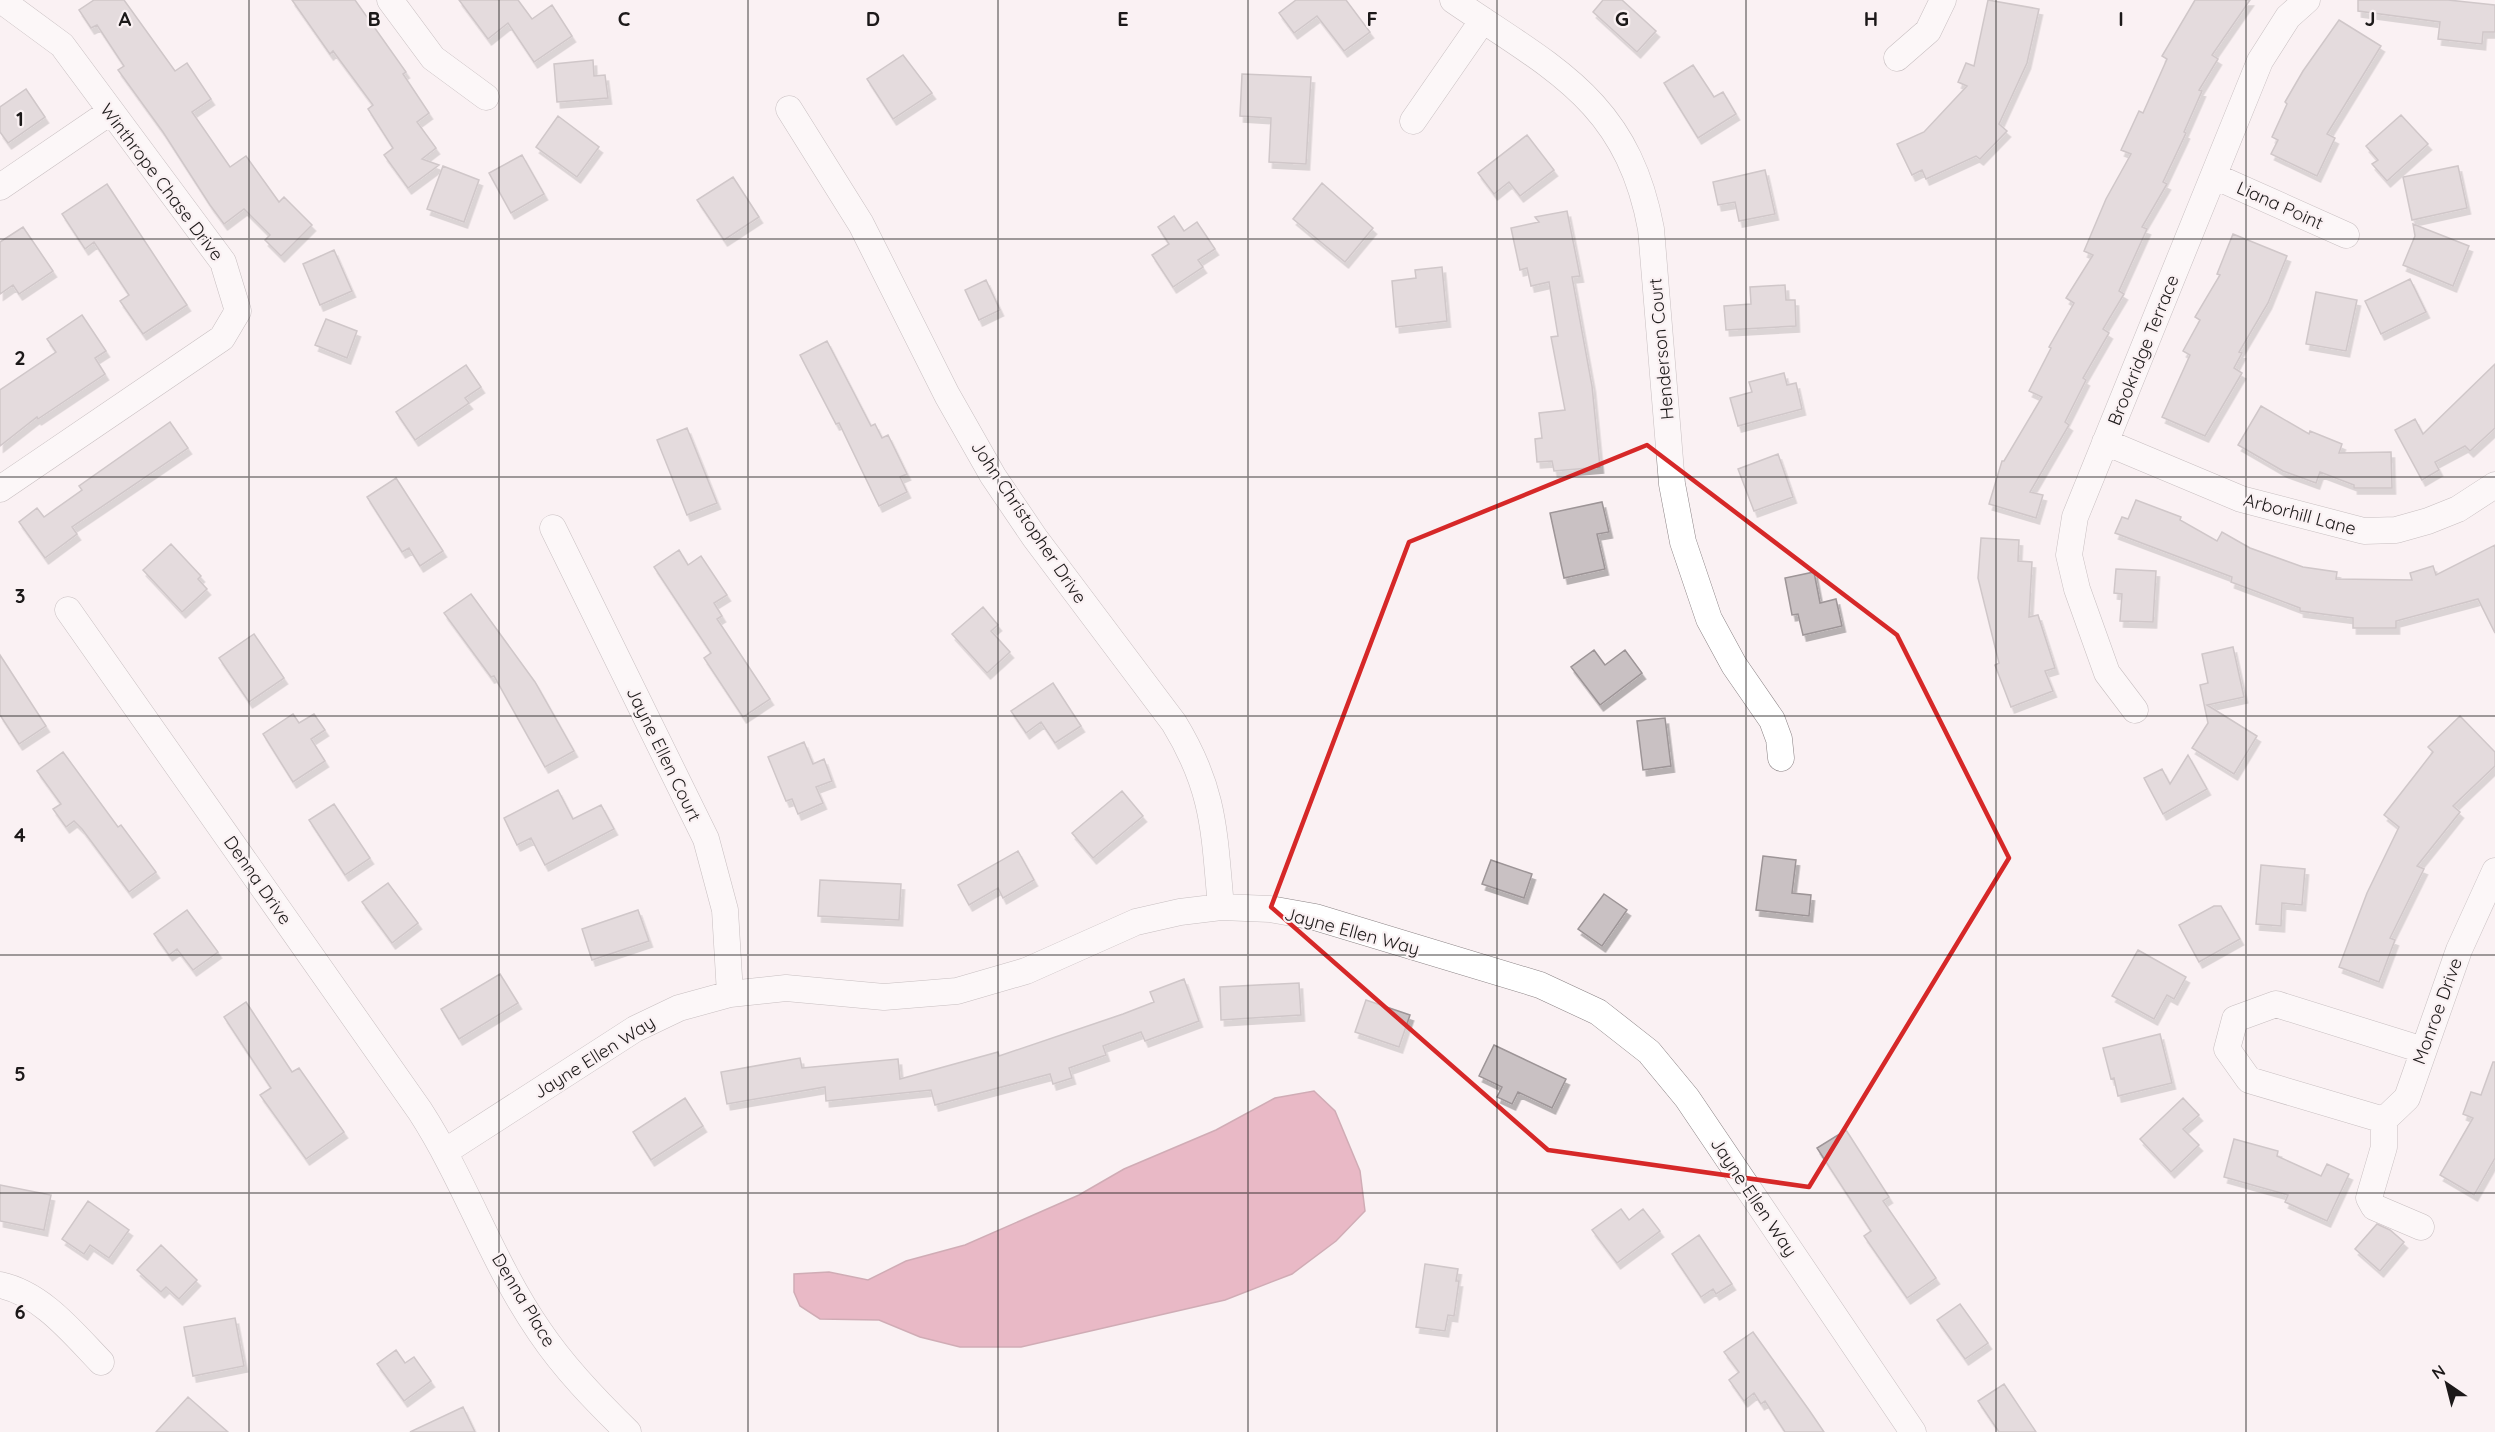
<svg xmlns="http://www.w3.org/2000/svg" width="2495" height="1432" font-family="Quicksand,sans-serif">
<defs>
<filter id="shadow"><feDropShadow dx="3.5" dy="6" stdDeviation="0" flood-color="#0004"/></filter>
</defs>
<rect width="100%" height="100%" fill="#faf1f3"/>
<path fill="#d67690" stroke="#9e5a6c" stroke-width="1.5" d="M1314 1091 1335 1111 1360 1171 1365 1211 1336 1241 1292 1274 1225 1300 1021 1347H960L920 1337 879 1320 820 1319 800 1306 794 1292V1274L829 1272 868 1280 906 1261 965 1245 1079 1195 1124 1169 1216 1130 1275 1098Z"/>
<path fill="#c9c1c3" stroke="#9d9597" stroke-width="1.5" filter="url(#shadow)" d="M94 0H124L175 71 187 63 211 99 192 112 230 167 246 156 279 202 284 197 312 225 281 256 265 240 270 235 244 209 224 224 210 205 163 132 118 70 124 66 97 25 91 28 79 10Z
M292 0H355L406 72 403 74 429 113 417 122 436 148 422 159 439 165 408 188 384 155 393 148 368 109 373 105 333 51 330 54Z
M459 0H518L532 19 552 5 572 36 534 62 508 23 488 39Z
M1296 0H1346L1370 32 1344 51 1317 16 1294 33 1279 13Z
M1603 0H1622L1656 31 1637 52 1593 12Z
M1988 0 2039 9 2027 63 1999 124 2007 131 1980 159 1976 156 1926 179 1922 170 1912 175 1897 144 1924 132 1967 86 1958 82 1966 63 1974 66Z
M2195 0H2250L2212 55 2218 59 2199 90 2202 91 2184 132 2186 133 2163 182 2167 184 2142 227 2147 229 2119 291 2124 294 2103 329 2109 333 2083 378 2086 380 2065 422 2069 425 2030 492 2043 495 2036 518 1989 504 2002 461H2004L2042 397 2029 391 2051 348 2049 347 2074 303 2066 298 2093 255 2084 251 2106 199 2131 154 2121 150 2139 111 2143 113 2167 59 2162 56Z
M2358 0H2448L2495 5V32H2483L2482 44 2438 39 2440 22 2358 11Z
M2339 20 2381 46 2327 134 2335 138 2317 176 2271 154 2278 140 2272 137 2287 104 2285 102 2303 71Z
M903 55 932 93 893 119 867 79Z
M593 60 594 76 605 75 608 98 557 102 554 64Z
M1693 65 1714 97 1723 92 1736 114 1698 138 1664 83Z
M1242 74 1311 77 1306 164 1269 162 1271 118 1240 116Z
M26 89 45 117 8 143 0 132V107Z
M2401 115 2428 144 2387 181 2372 164 2378 160 2366 146Z
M558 116 599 147 577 177 536 147Z
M1527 135 1554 170 1520 196 1509 182 1494 194 1478 173Z
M522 155 544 194 511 213 489 173Z
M443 166 479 180 464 222 427 209Z
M2458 166 2467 208 2412 220 2403 177Z
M1765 170 1775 214 1739 221 1735 202 1718 205 1713 182Z
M733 177 759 217 724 240 697 200Z
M1322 183 1373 228 1345 262 1293 219Z
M107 184 187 305 143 334 120 301 129 295 94 242 85 249 62 214Z
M1567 211 1580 276 1572 277 1592 386 1600 467 1554 471 1552 461 1537 462 1535 439 1542 438 1539 413 1565 410 1551 337 1558 336 1549 282 1531 286 1527 268 1520 270 1511 228 1539 222 1535 217Z
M1174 216 1184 231 1197 222 1215 249 1198 260 1203 267 1173 287 1152 255 1169 244 1158 227Z
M2413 224 2469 246 2453 286 2403 265 2415 236Z
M23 227 53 271 19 294 13 285 0 294V242Z
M2233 234 2287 256 2268 303 2239 352 2242 353 2234 368 2242 373 2205 436 2162 417 2190 355 2183 351 2200 320 2195 317 2220 275 2217 274Z
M334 250 352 291 320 305 303 264Z
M1442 267 1447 321 1396 327 1392 281 1416 278 1415 270Z
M2410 279 2426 312 2381 334 2365 301Z
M986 280 1000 310 979 320 965 290Z
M1785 285 1786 300H1795L1796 326 1726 330 1724 306 1751 304 1750 287Z
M2316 292 2357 300 2346 351 2306 344Z
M82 315 106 351 95 358 105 374 38 419 37 417 0 446V390L56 352 47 339Z
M326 319 357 331 347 358 315 345Z
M827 341 871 426 875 424 882 438 888 435 907 474 900 477 907 492 879 506 839 423 836 424 800 355Z
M2495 364V428L2470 451 2465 446 2435 462 2439 470 2422 480 2395 430 2415 419 2423 434Z
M466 365 481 387 465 398 469 403 415 440 396 412Z
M1784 373 1787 385 1796 383 1802 409 1738 426 1730 398 1752 392 1749 382Z
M2261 406 2309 434 2310 431 2342 444 2339 453 2391 452 2392 488H2354V485L2320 472 2316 483 2283 471 2238 445Z
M170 422 188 448 72 527 77 534 45 558 19 522 37 508 44 517 82 490 79 486Z
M687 428 717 503 687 515 657 440Z
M1778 454 1793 497 1754 511 1738 469Z
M396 478 443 551 420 566 409 548 402 552 367 497Z
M2136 500 2181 517 2180 520 2217 541 2222 532 2250 548 2303 567 2337 572 2336 579 2412 580 2410 573 2433 566 2436 575 2495 545V633L2478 599 2396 621V628H2353V618L2300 611V608L2231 582 2232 577 2115 533 2122 517 2128 519Z
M1602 502 1609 532 1597 534 1605 569 1564 578 1550 513Z
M1981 538 2019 540 2018 561 2032 562 2029 617 2038 615 2055 668 2045 671 2053 691 2011 707 1995 665 1999 663 1978 578Z
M171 544 201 576 198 579 207 589 182 612 143 570Z
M679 550 688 565 701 556 727 595 714 603 722 616 717 619 770 699 743 717 704 658 711 653 654 567Z
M2116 569 2156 571 2153 622 2120 621 2122 594 2114 593Z
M1814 572 1820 603 1836 599 1842 626 1803 635 1798 614 1792 615 1785 578Z
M471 594 535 682 574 751 545 767 494 676 491 677 444 613Z
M983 607 998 625 991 631 1010 652 987 673 952 634Z
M254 634 284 678 249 702 219 658Z
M2233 647 2244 697 2207 705 2257 736 2234 774 2192 748 2208 723 2200 685 2208 683 2202 654Z
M1594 650 1605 665 1625 650 1642 673 1600 705 1571 667Z
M0 655 46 726 19 744 0 715Z
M1053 683 1081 726 1055 743 1041 722 1026 733 1011 711Z
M293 714 299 723 314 714 325 730 311 739 325 761 293 782 263 734Z
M2460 716 2495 752V766L2453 806 2460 812 2417 866 2424 869 2390 938 2395 940 2379 982 2339 967 2367 893 2399 827 2384 815 2433 752 2428 747Z
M1665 718 1671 766 1643 770 1637 721Z
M804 742 813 764 824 759 832 781 816 787 823 803 798 814 792 799 786 801 768 757Z
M63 752 118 827 121 825 156 872 129 892 82 829 74 821 66 827 53 809 61 804 37 771Z
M2188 755 2207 789 2163 814 2144 778 2162 769 2170 784Z
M558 790 573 819 601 805 614 829 545 865 531 838 517 845 504 818Z
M1122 791 1143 816 1093 858 1072 833Z
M334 804 370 858 345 875 309 820Z
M1018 851 1034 880 1003 898 998 888 969 905 958 885Z
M1763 856 1796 860 1792 893 1811 895 1809 916 1756 910Z
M1491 860 1532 874 1524 898 1482 884Z
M2261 865 2305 869 2302 905 2282 903 2281 926 2256 924Z
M820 880 901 884 899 920 818 916Z
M388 883 418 923 392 943 362 902Z
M1604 894 1627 910 1602 946 1578 929Z
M2214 906H2221L2240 939 2199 962 2179 925Z
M187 910 218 952 193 970 177 949 169 955 154 934Z
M638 910 649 941 592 960 582 929Z
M2138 950 2186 977 2174 999 2167 995 2154 1019 2112 996Z
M500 974 518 1003 459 1039 441 1009Z
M1184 979 1199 1021 1145 1041 1141 1032 1103 1046 1106 1055 1069 1068 1072 1078 1053 1084 1050 1074 935 1105 931 1090 826 1101 825 1087 727 1104 721 1072 800 1058 802 1068 898 1059 900 1079 998 1052 999 1056 1123 1014 1154 1002 1150 992Z
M1299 983 1301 1015 1221 1020 1220 987Z
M1366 1000 1410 1015 1399 1047 1355 1032Z
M246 1002 292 1072 299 1068 344 1132 306 1159 260 1095 271 1088 224 1017Z
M2160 1034 2172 1083 2118 1096 2114 1078 2111 1079 2103 1048Z
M1494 1045 1566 1079 1552 1108 1518 1092 1512 1104 1497 1097 1502 1087 1479 1076Z
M2493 1062H2495V1158L2474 1195 2440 1175 2473 1118 2463 1114 2471 1092 2481 1095Z
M685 1098 703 1126 651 1160 633 1132Z
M2183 1098 2199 1115 2183 1129 2199 1145 2171 1172 2140 1139Z
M1846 1130 1889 1197 1883 1201 1936 1278 1907 1298 1864 1236 1871 1231 1817 1148Z
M2234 1139 2278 1151 2277 1156 2321 1176 2327 1164 2349 1174 2327 1221 2285 1202 2288 1195 2224 1177Z
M0 1185 51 1195 44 1230 0 1221Z
M88 1201 129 1230 109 1258 90 1245 84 1254 62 1239Z
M1621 1209 1629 1220 1643 1209 1660 1231 1617 1263 1592 1230Z
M2377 1224 2390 1230 2404 1242 2380 1271 2355 1249Z
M1699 1235 1732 1284 1716 1294 1713 1289 1701 1297 1672 1254Z
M161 1245 197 1280 179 1299 166 1287 161 1292 137 1270Z
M1425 1264 1458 1269 1456 1281H1459L1454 1316 1448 1315 1445 1331 1416 1327Z
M1960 1304 1988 1343 1965 1359 1937 1320Z
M235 1318 244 1366 193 1376 184 1327Z
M1753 1332 1809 1410 1824 1432H1785L1765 1401 1761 1404 1754 1393 1744 1401 1729 1380 1739 1372 1724 1352Z
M396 1350 405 1363 414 1357 431 1381 404 1401 377 1364Z
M2004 1384 2036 1432H1999L1978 1401Z
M188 1397 228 1432H156Z
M463 1407 475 1432H410Z"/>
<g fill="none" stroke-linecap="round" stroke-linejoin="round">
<g stroke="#8b8385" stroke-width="27">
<path id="street" d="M390 0 433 58 486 97
M1453 0C1552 68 1627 100 1651 229L1672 484 1683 542 1709 619 1734 665 1772 720 1779 739 1781 758
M1897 58 1928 31 1943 0
M789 109 861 224 947 395 993 476 1035 538 1174 723C1215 790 1214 832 1221 907
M1413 121 1483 20
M2214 176 2346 235
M0 187 110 112
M2105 442 2241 499 2364 531 2396 530 2428 521 2458 509 2495 485
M0 489 222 338 238 311 223 262 62 45 9 6
M553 528 706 839 725 910 730 994
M68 610 420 1111C466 1182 492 1263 540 1332 565 1369 596 1401 628 1432
M2135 710 2107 673 2077 589 2069 555 2075 517 2260 61 2288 17 2307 0
M2384 1120 2249 1080 2227 1049 2235 1019 2276 1004 2423 1050
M446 1151 635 1029 679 1008 730 994 786 988 884 997 957 991 1026 971 1136 922 1180 912 1221 907 1270 909 1315 917 1540 985 1598 1012 1649 1052 1687 1098 1913 1432
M2421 1227 2374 1207 2369 1198 2384 1147V1120L2407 1098 2459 950 2495 871
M0 1285C42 1294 72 1332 101 1362"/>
</g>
<use href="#street" stroke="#fff" stroke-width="26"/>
</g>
<path d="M0 0H2495V1432H0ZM1647 445 1897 635 2009 858 1809 1187 1548 1150 1271 907 1409 542Z" fill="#faf1f3" fill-opacity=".55" fill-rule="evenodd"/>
<path fill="none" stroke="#d62828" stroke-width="4.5" stroke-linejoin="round" d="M1647 445 1897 635 2009 858 1809 1187 1548 1150 1271 907 1409 542Z"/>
<path fill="none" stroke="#1c1919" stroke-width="1.5" stroke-opacity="0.55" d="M249 0V1432M499 0V1432M748 0V1432M998 0V1432M1248 0V1432M1497 0V1432M1746 0V1432M1996 0V1432M2246 0V1432M0 239H2495M0 477H2495M0 716H2495M0 955H2495M0 1193H2495"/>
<g text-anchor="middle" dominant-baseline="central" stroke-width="4.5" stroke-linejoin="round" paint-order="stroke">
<g font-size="18" fill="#1c1919" stroke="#faf1f3">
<text transform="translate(162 182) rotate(53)">Winthrope Chase Drive</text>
<text transform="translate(2280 205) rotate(24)">Liana Point</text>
<text transform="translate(1661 349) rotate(-95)">Henderson Court</text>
<text transform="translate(2143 350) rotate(-68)">Brookridge Terrace</text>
<text transform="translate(2300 514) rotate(15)">Arborhill Lane</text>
<text transform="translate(1029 522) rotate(56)">John Christopher Drive</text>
<text transform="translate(664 754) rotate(64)">Jayne Ellen Court</text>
<text transform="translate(258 880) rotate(55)">Denna Drive</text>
<text transform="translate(1352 931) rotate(15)">Jayne Ellen Way</text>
<text transform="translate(2437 1011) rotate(-70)">Monroe Drive</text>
<text transform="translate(594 1057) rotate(-32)">Jayne Ellen Way</text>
<text transform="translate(1754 1197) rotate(56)">Jayne Ellen Way</text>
<text transform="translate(524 1300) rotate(59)">Denna Place</text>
</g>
</g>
<g font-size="20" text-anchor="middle" font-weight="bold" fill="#1c1919" stroke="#faf1f3" stroke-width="4.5" stroke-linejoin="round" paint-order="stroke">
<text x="125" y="26">A</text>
<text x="374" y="26">B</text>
<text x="624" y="26">C</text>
<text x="873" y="26">D</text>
<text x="1123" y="26">E</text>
<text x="1372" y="26">F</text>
<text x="1622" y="26">G</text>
<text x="1871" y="26">H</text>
<text x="2121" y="26">I</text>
<text x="2370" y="26">J</text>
<text x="20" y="126">1</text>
<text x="20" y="365">2</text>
<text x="20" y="603">3</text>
<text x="20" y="842">4</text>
<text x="20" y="1081">5</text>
<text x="20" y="1319">6</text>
</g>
<g transform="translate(2447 1384) rotate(325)" stroke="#faf1f3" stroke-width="4.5" paint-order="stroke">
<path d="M0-4.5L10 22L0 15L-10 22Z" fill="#1c1919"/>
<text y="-9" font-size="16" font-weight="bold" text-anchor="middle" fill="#1c1919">N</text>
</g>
</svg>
